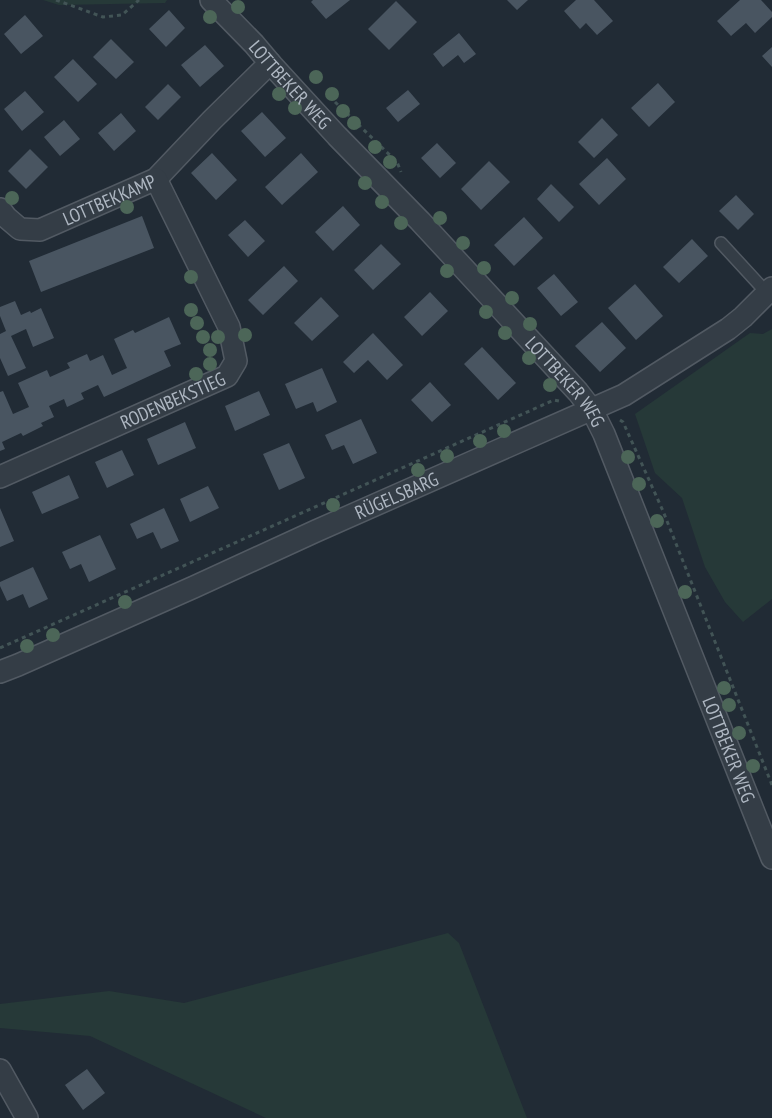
<svg xmlns="http://www.w3.org/2000/svg" width="772" height="1118" font-family="'PT Sans Narrow',sans-serif">
<rect width="100%" height="100%" fill="#212b35"/>
<path fill="#263938" d="M43 0H167L165 3 59 5Z
M772 329V599L743 622 725 602 705 567 682 498 655 473 635 414 750 333 763 334Z
M448 933 459 943 527 1118H266L90 1036 0 1028V1004L109 991 184 1003Z"/>
<path fill="#495561" d="M313 0H350L326 19 311 2Z
M507 0H528L517 10Z
M576 0H594L613 21 597 35 586 23 580 29 564 11Z
M740 0H761L772 12V17L755 33 746 23 731 36 717 21Z
M396 1 417 22 389 50 368 29Z
M169 10 185 28 166 47 149 29Z
M25 15 43 36 21 54 4 34Z
M459 33 476 54 464 63 458 55 443 67 433 54Z
M111 39 134 62 116 79 93 57Z
M205 45 224 66 200 87 181 65Z
M772 47V67L762 56Z
M73 59 97 84 78 102 54 77Z
M658 83 675 102 649 127 631 108Z
M168 84 181 97 158 120 145 107Z
M408 90 420 104 398 122 386 108Z
M25 91 44 112 22 131 4 109Z
M262 112 286 138 265 157 241 131Z
M121 113 136 131 114 151 98 133Z
M602 118 618 135 594 158 578 142Z
M64 120 80 139 60 156 44 137Z
M437 143 456 163 440 178 421 158Z
M30 149 48 167 26 189 8 171Z
M212 153 237 180 216 200 191 173Z
M301 153 318 172 282 205 265 187Z
M607 158 626 179 599 205 579 184Z
M489 161 510 182 481 210 461 189Z
M551 184 574 207 559 222 537 199Z
M736 195 754 214 738 230 719 211Z
M343 206 360 225 333 251 315 232Z
M142 216 154 248 41 292 29 261Z
M524 217 543 238 514 266 494 245Z
M245 220 265 241 248 257 228 235Z
M692 239 708 256 679 283 663 267Z
M381 244 401 264 373 290 354 270Z
M284 266 298 281 263 315 248 300Z
M554 274 578 302 561 316 537 288Z
M635 284 663 316 636 340 608 308Z
M430 292 448 311 422 336 404 317Z
M321 297 339 316 312 341 294 323Z
M15 301 21 315 30 311 31 313 41 308 54 338 33 347 26 329 11 336 26 368 8 376 0 358V334L6 331 0 316V307Z
M169 317 181 344 164 351 171 366 104 397 98 385 81 393 84 399 67 407 64 399 49 406 54 417 41 423 43 426 23 436 21 433 2 442 5 449 0 451V392L3 391 13 414 29 407 18 383 47 370 50 377 70 368 67 363 87 354 90 361 103 355 112 375 127 368 114 339 133 330 135 333Z
M602 322 626 348 600 372 575 346Z
M373 333 403 365 387 380 368 360 354 373 343 362Z
M482 347 516 383 498 400 464 364Z
M322 368 337 402 317 412 313 402 296 409 285 384Z
M430 382 451 405 432 422 411 400Z
M259 391 270 415 235 431 225 406Z
M361 419 377 453 353 464 344 445 332 450 325 435Z
M185 422 196 448 158 465 147 439Z
M289 443 305 478 279 490 263 454Z
M122 450 134 475 107 488 95 462Z
M69 475 79 498 42 514 32 492Z
M208 486 219 508 190 522 180 499Z
M0 508 14 541 0 547Z
M164 508 179 541 161 549 153 532 137 539 130 524Z
M100 535 116 569 89 582 81 564 70 569 62 552Z
M33 567 48 599 29 608 23 594 7 601 0 586V582Z
M87 1069 105 1093 83 1110 65 1085Z"/>
<g fill="none" stroke-linecap="round" stroke-linejoin="round">
<g stroke="#525a63" stroke-width="14">
<path id="service" d="M721 243 767 293"/>
</g>
<g stroke="#525a63" stroke-width="24">
<g id="minor">
<path id="s1" d="M211 0 254 44 270 63 337 136 420 221 578 392 592 410 604 434 772 858"/>
<path id="s2" d="M0 209 6 217 20 229 40 230 156 179 212 120 270 63"/>
<path id="s3" d="M0 477 227 376 236 361 229 327 156 179"/>
<path id="s4" d="M0 672 18 665 194 587 316 531 624 395 728 329 743 317 772 288"/>
<path d="M0 1070 27 1118"/>
</g>
</g>
<path stroke="#425456" stroke-width="3" stroke-dasharray="4 4" stroke-linecap="butt" d="M56 0 103 17 122 15 139 0
M335 102 397 162 401 172
M620 420 623 422 663 511 772 785
M0 648 554 400 559 401"/>
<use href="#service" stroke="#343d46" stroke-width="11"/>
<use href="#minor" stroke="#343d46" stroke-width="21"/>
</g>
<g fill="#4c6658">
<circle cx="238" cy="7" r="7"/>
<circle cx="210" cy="17" r="7"/>
<circle cx="316" cy="77" r="7"/>
<circle cx="279" cy="94" r="7"/>
<circle cx="332" cy="94" r="7"/>
<circle cx="295" cy="108" r="7"/>
<circle cx="343" cy="111" r="7"/>
<circle cx="354" cy="123" r="7"/>
<circle cx="375" cy="147" r="7"/>
<circle cx="390" cy="162" r="7"/>
<circle cx="365" cy="183" r="7"/>
<circle cx="12" cy="198" r="7"/>
<circle cx="382" cy="202" r="7"/>
<circle cx="127" cy="207" r="7"/>
<circle cx="440" cy="218" r="7"/>
<circle cx="401" cy="223" r="7"/>
<circle cx="463" cy="243" r="7"/>
<circle cx="484" cy="268" r="7"/>
<circle cx="447" cy="271" r="7"/>
<circle cx="191" cy="277" r="7"/>
<circle cx="512" cy="298" r="7"/>
<circle cx="191" cy="310" r="7"/>
<circle cx="486" cy="312" r="7"/>
<circle cx="197" cy="323" r="7"/>
<circle cx="530" cy="324" r="7"/>
<circle cx="505" cy="333" r="7"/>
<circle cx="245" cy="335" r="7"/>
<circle cx="203" cy="337" r="7"/>
<circle cx="218" cy="337" r="7"/>
<circle cx="210" cy="350" r="7"/>
<circle cx="529" cy="358" r="7"/>
<circle cx="210" cy="364" r="7"/>
<circle cx="196" cy="374" r="7"/>
<circle cx="550" cy="385" r="7"/>
<circle cx="504" cy="431" r="7"/>
<circle cx="480" cy="441" r="7"/>
<circle cx="447" cy="456" r="7"/>
<circle cx="628" cy="457" r="7"/>
<circle cx="418" cy="470" r="7"/>
<circle cx="639" cy="484" r="7"/>
<circle cx="333" cy="505" r="7"/>
<circle cx="657" cy="521" r="7"/>
<circle cx="685" cy="592" r="7"/>
<circle cx="125" cy="602" r="7"/>
<circle cx="53" cy="635" r="7"/>
<circle cx="27" cy="646" r="7"/>
<circle cx="724" cy="688" r="7"/>
<circle cx="729" cy="705" r="7"/>
<circle cx="739" cy="733" r="7"/>
<circle cx="753" cy="766" r="7"/>
</g>
<g text-anchor="middle" dominant-baseline="central" stroke-width="5" stroke-linejoin="round" paint-order="stroke">
<g font-size="19" fill="#aeb7c2" stroke="#1a222a">
<text stroke="none"><textPath href="#s1" startOffset="116">LOTTBEKER WEG</textPath></text>
<text stroke="none"><textPath href="#s2" startOffset="124">LOTTBEKKAMP</textPath></text>
<text stroke="none"><textPath href="#s1" startOffset="521">LOTTBEKER WEG</textPath></text>
<text stroke="none"><textPath href="#s3" startOffset="189">RODENBEKSTIEG</textPath></text>
<text stroke="none"><textPath href="#s4" startOffset="434">RÜGELSBARG</textPath></text>
<text stroke="none"><textPath href="#s1" startOffset="926">LOTTBEKER WEG</textPath></text>
</g>
</g>
</svg>
